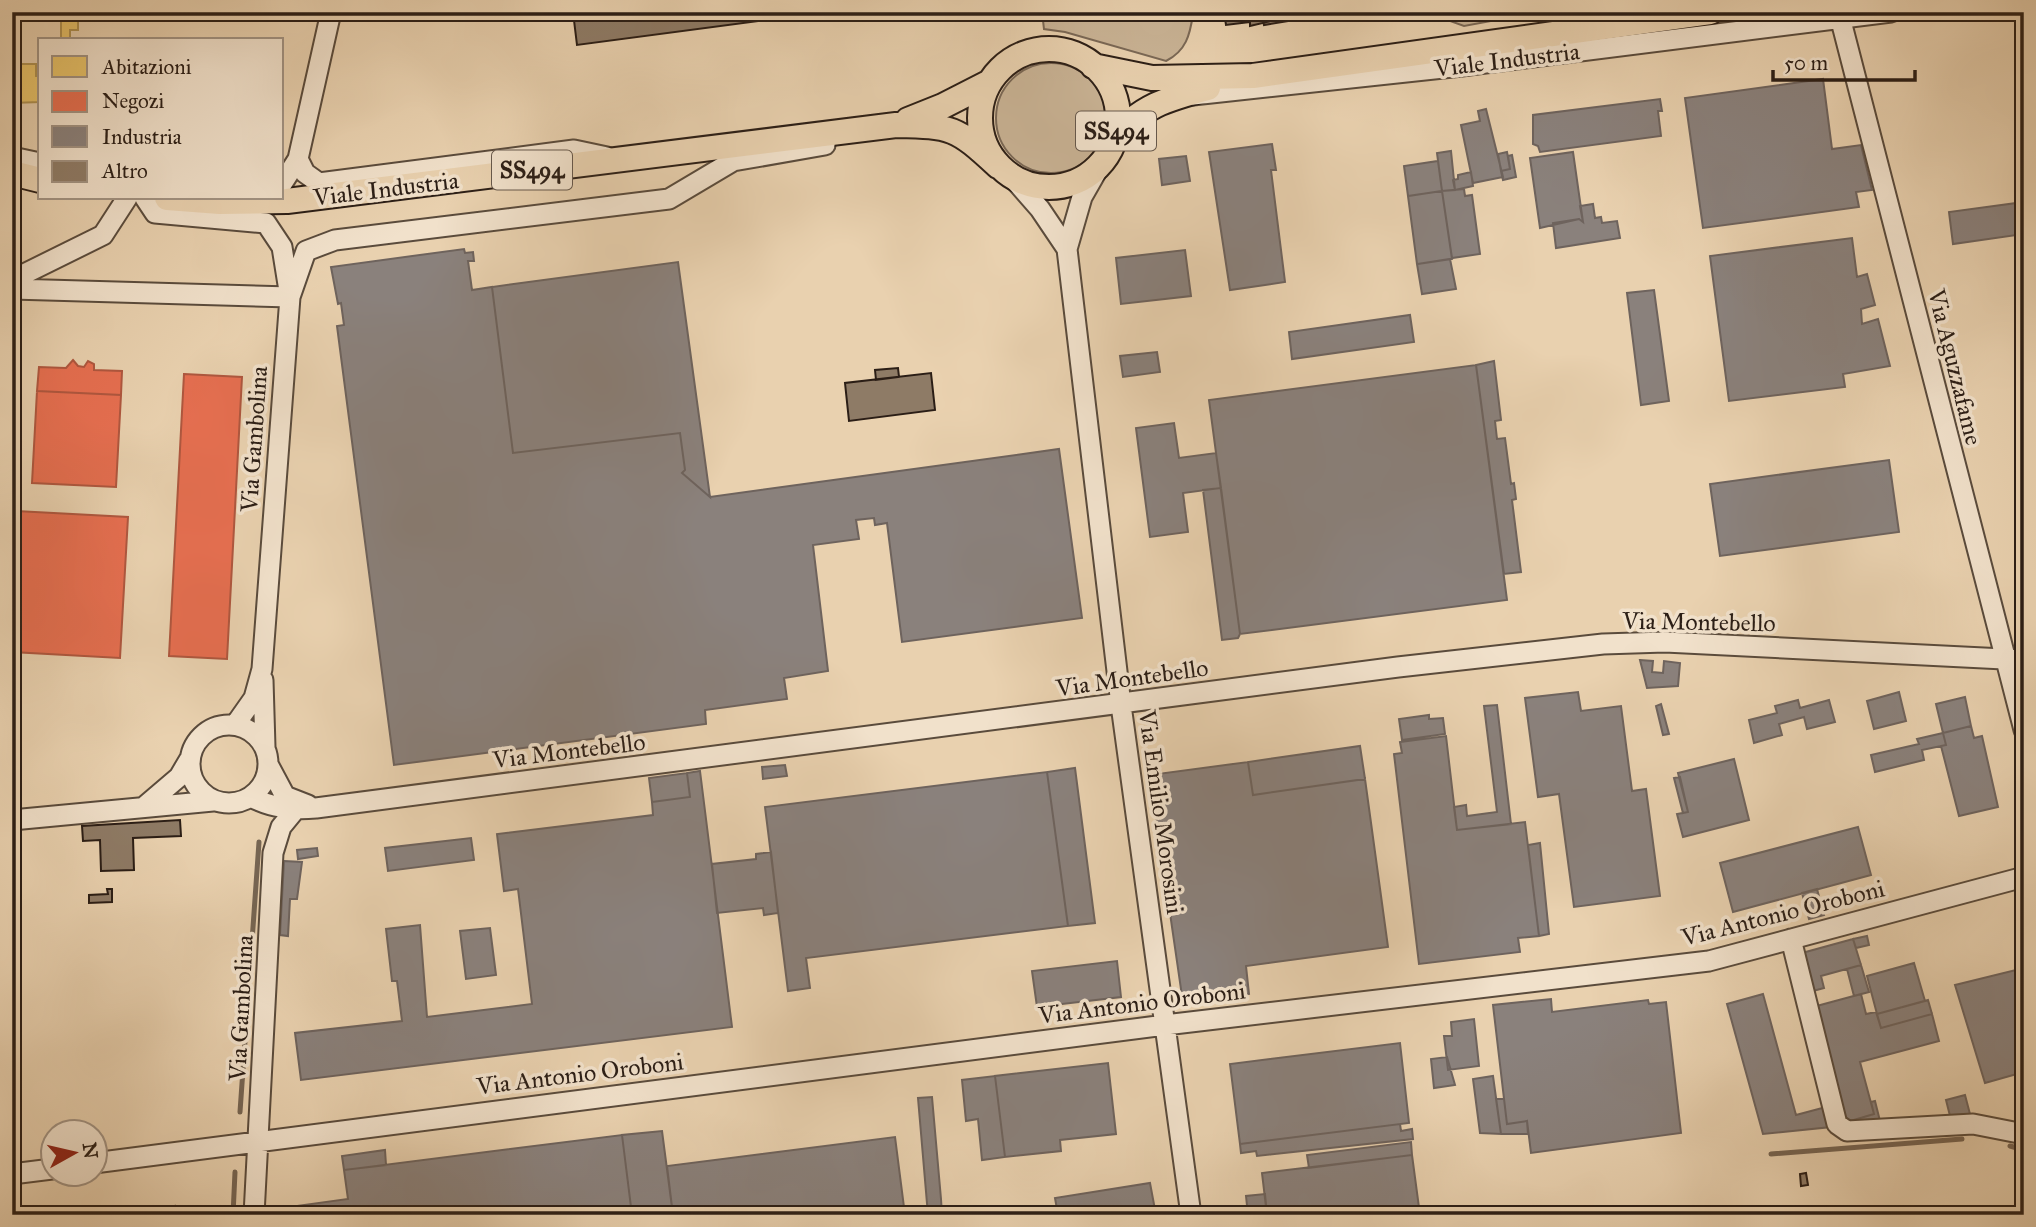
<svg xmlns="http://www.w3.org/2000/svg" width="2036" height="1227" font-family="'IM FELL Great Primer',serif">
<rect width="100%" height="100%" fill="#e9d1af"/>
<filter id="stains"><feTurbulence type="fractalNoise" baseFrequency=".00286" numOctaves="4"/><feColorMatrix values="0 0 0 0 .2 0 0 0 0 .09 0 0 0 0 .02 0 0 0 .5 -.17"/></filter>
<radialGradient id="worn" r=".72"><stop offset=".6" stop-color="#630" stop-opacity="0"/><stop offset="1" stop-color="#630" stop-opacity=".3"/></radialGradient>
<path fill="#c9b395" stroke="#7a6856" stroke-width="2" d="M1042 12H1193V14C1190 35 1186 51 1166 61L1065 32 1044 29Z
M1445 12H1540L1464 26 1450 21Z
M996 118a55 55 0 1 1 110 0a55 55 0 1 1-110 0Z"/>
<path fill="#e9c46a" stroke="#b09251" stroke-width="2" d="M61 14H78V30H70V40H61Z
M20 64H36V76H40V102L12 103V74H20Z"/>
<path fill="#e76f51" stroke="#af573f" stroke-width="2" d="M73 360 78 366 84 367 88 361 94 364V370L122 371 121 395 37 391 39 367 66 368Z
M184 374 242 377 227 659 169 656Z
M37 391 121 395 116 487 32 483Z
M16 511 128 517 120 658 12 652Z"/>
<path fill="#8a817c" stroke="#6e635d" stroke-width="2" d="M1823 79 1832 149 1861 145 1872 190 1856 192 1859 207 1703 228 1685 98Z
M1660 99 1662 111H1658L1661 136 1540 152 1538 146 1533 144V115Z
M1486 109 1503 177 1473 183 1461 125 1480 121 1478 111Z
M1272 144 1276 170H1271L1285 282 1230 290 1209 152Z
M1451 151 1455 190 1442 191 1437 153Z
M1507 152 1510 169 1501 171 1498 154Z
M1573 152 1583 222 1579 219 1540 228 1530 158Z
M1512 155 1516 177 1503 180 1501 171 1510 169 1508 156Z
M1186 156 1190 181 1162 185 1159 159Z
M1438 161 1442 191 1408 196 1404 166Z
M1471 172 1473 186 1455 190 1453 180 1458 179V175Z
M1464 189 1465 196 1472 195 1480 254 1452 258 1442 191Z
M1442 191 1452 259 1417 264 1408 196Z
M2024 202V234L1953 244 1949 212Z
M1593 204 1595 218 1601 217 1602 223 1617 221 1620 238 1556 248 1553 223 1579 219 1583 222 1580 206Z
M1852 238 1857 277 1867 274 1875 305 1861 309 1862 324 1878 319 1890 366 1843 374 1845 387 1729 401 1710 256Z
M464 249 465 253 473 252 474 261H468L472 290 492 287 513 453 680 433 685 470 682 473 710 497 1059 449 1082 618 902 642 887 523 875 525 874 518 856 520 859 539 813 545 828 671 784 678 787 699 705 710 706 724 394 765 337 326 344 325 341 303 338 304 331 267Z
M1185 250 1191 296 1121 304 1116 258Z
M1450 259 1456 289 1422 294 1417 264Z
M678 262 710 497 682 473 685 470 680 433 513 453 492 287Z
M1654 290 1669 401 1641 405 1627 293Z
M1410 315 1414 342 1292 359 1289 332Z
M1157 352 1160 372 1123 377 1120 356Z
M1494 361 1501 420 1495 421 1497 439 1505 438 1511 484 1514 483 1516 499 1512 500 1521 572 1504 574 1476 365Z
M1476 365 1507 600 1240 634 1209 400Z
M1174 423 1179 458 1216 453 1221 488 1183 493 1188 532 1150 537 1136 428Z
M1889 460 1899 532 1720 556 1710 484Z
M1221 488 1240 634 1238 638 1222 640 1203 490Z
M1640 660 1653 661 1652 672 1663 673 1664 661 1680 663 1678 686 1647 688Z
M1578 692 1581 711 1621 706 1632 791 1646 789 1660 896 1574 907 1559 794 1538 797 1525 698Z
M1899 692 1906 721 1874 729 1867 701Z
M1965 697 1971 726 1943 733 1936 704Z
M1798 700 1800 708 1829 700 1835 722 1807 729 1804 717 1779 724 1782 735 1754 743 1749 720 1777 713 1775 706Z
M1661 704 1669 734 1663 735 1656 706Z
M1497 705 1511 824 1457 830 1454 807 1466 805 1467 816 1497 812 1484 706Z
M1429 715V719L1443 718 1445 734 1402 740 1399 719Z
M1971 726 1974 738 1982 736 1998 807 1959 816 1941 746 1946 745 1943 733Z
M1943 733 1946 745 1922 750 1924 760 1875 772 1871 755 1919 744 1917 739Z
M1446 736 1457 830 1525 822 1539 936 1518 938 1520 952 1419 964 1394 754 1402 753 1400 742Z
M1360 746 1365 779 1253 795 1248 762Z
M1734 759 1749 820 1683 837 1677 814 1688 812 1678 773Z
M1248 762 1253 795 1365 779 1388 947 1246 966 1249 994 1183 1003 1150 775Z
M785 765 787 776 763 779 762 767Z
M1075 768 1095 923 1068 926 1047 772Z
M700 771 732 1027 301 1080 295 1033 402 1021 397 981H392L386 929 420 925 427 1017 532 1004 518 889 504 891 497 834 653 815 652 802 690 797 687 773Z
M1047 772 1068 926 806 958 810 988 788 991 765 807Z
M687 773 690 797 652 802 649 778Z
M1680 777 1688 812 1683 813 1674 778Z
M1858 827 1871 875 1733 912 1720 863Z
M471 838 474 860 388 871 385 848Z
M1540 843 1549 934 1539 936 1528 845Z
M317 848 318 856 298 859 297 850Z
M771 852 778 913 764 915 763 908 717 913 712 864 756 859V854Z
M284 861 302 862 297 899H290L288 936 280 935Z
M1817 889 1824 915 1809 919 1802 893Z
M490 928 496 975 466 979 460 931Z
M1867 936 1869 945 1856 948 1853 939Z
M1853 939 1861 965 1821 976 1824 988 1813 991 1802 953Z
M1117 961 1121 997 1037 1007 1032 971Z
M1914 963 1925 1001 1877 1014 1867 976Z
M1861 965 1869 992 1854 996 1847 969Z
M2024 968V1072L1985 1083 1955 985Z
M1763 994 1796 1115 1826 1107 1831 1127 1763 1134 1727 1004Z
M1861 994 1866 1014 1876 1012 1881 1028 1932 1014 1939 1041 1860 1062 1874 1114 1847 1122 1813 1007Z
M1551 999 1552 1012 1648 1000 1649 1004 1666 1002 1681 1133 1531 1153 1527 1121 1507 1124 1493 1005Z
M1928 1000 1932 1014 1881 1028 1877 1014Z
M1474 1019 1479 1066 1448 1070 1444 1036H1452L1451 1022Z
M1400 1043 1409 1123 1240 1144 1230 1064Z
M1447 1057 1455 1085 1434 1088 1431 1059Z
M1108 1063 1116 1134 1060 1140 1061 1151 1005 1157 995 1076Z
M995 1076 1005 1157 982 1160 978 1119 966 1121 962 1080Z
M1493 1076 1501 1134 1480 1133 1473 1079Z
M1965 1095 1970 1114 1950 1116 1946 1100Z
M932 1097 941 1199 942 1215H928L918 1098Z
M1496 1099H1504L1507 1124 1527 1121 1528 1134H1501Z
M1875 1101 1880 1121 1847 1122 1874 1114 1871 1102Z
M1400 1124 1401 1131 1412 1129 1413 1139 1257 1156 1256 1151 1241 1153 1240 1144Z
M662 1131 673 1215H632L622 1135Z
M622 1135 632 1215H289V1207L348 1199 344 1170Z
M895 1137 905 1215H673L667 1166Z
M1411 1142 1412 1155 1309 1168 1307 1155Z
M385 1150 386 1165 344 1170 342 1156Z
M1412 1155 1420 1215H1267L1262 1173Z
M1150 1183 1156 1215H1058L1055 1198Z
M1265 1194 1267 1215H1248L1246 1196Z"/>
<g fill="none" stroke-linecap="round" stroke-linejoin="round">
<path stroke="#766553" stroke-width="5" d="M240 1112 259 842
M2010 1146 2024 1150
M1771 1154 1962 1139
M233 1215 235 1172"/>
</g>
<path fill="#8e7b66" stroke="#2b1e16" stroke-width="2" d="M573 12H826L577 45Z
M1224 12H1278L1279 19 1250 26V22L1226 25Z
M1278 12H1300L1301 19 1264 25 1263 21 1279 19Z
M898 368 899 377 876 380 875 370Z
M931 373 935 410 849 421 845 383Z
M180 820 181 836 133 838 134 870 101 871 100 840 83 841 82 826Z
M107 889H112V902L89 903V895L108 894Z
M1806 1173 1808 1185 1801 1186 1800 1174Z
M175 1206 176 1215H114L120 1214Z
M104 1208 105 1215H81V1211Z"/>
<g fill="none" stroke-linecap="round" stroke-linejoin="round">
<g stroke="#5a4b3c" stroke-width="23">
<path id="minor" d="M1840 17 2024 730
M1193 95 1462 66 1891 12
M12 157 40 163
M298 159 305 173 319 183 574 150 607 157
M1102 162 1082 197 1067 249 1121 705 1191 1215
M1012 177 1040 209 1067 249
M282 184 298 159 331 12
M145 198 155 213 266 223 282 247 290 297 262 669 254 698 235 725
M12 280 103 235 127 198
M12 289 290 297
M290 297 306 251 335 240 669 199 733 161 825 145
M263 680 265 747
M190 764a39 39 0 1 1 78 0a39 39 0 1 1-78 0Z
M269 766 285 796 308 805
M251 797C272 808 292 810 316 808L1398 667 1603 644 1665 642 2024 660
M145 806 179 777 189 760
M12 820 213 801
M1791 939 1837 1124 1847 1131 1973 1124 2024 1134
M94 1163 1165 1025 1709 961 2024 877
M12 1174 52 1169
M254 1215 273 853 281 827 295 810"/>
</g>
<g stroke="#2b1e16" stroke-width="28">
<path id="major" d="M980 118a69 69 0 1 1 138 0a69 69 0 1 1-138 0Z
M1093 66 1152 78 1253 76 1710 12
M908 120 943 106 990 82
M1114 140C1137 107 1170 98 1208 88
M12 173 40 180
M167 198 220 202 287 201 896 125C952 126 956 127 998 166"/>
</g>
<use href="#minor" stroke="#f1e1cb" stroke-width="19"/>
<use href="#major" stroke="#e9d1af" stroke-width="24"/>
</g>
<g text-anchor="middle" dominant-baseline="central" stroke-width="7" stroke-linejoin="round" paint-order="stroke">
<g fill="#f1e1cb" stroke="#66584c" stroke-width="2">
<rect x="1076" y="111.5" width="80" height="39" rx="5"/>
<rect x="492" y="150.5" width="80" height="39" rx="5"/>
</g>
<g font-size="23" font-weight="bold" fill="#2b1e16">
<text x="1116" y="131">SS494</text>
<text x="532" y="170">SS494</text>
</g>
<g font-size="24" fill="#2b1e16" stroke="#f1e1cb">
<text transform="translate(1507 60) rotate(-7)">Viale Industria</text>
<text transform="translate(386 189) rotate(-7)">Viale Industria</text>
<text transform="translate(1955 367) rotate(76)">Via Aguzzafame</text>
<text transform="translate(254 439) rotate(-86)">Via Gambolina</text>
<text transform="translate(1699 622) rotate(1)">Via Montebello</text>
<text transform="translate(1132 678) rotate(-8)">Via Montebello</text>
<text transform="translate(569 751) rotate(-7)">Via Montebello</text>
<text transform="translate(1161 812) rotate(82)">Via Emilio Morosini</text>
<text transform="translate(1783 913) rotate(-14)">Via Antonio Oroboni</text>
<text transform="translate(1142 1003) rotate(-7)">Via Antonio Oroboni</text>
<text transform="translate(241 1008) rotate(-87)">Via Gambolina</text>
<text transform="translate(580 1074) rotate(-7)">Via Antonio Oroboni</text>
</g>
</g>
<rect width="2036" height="1227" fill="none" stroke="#e9d1af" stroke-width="42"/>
<rect x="14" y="14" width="2008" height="1199" fill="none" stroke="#2b1e16" stroke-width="3.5"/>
<rect x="21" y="21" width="1994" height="1185" fill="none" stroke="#2b1e16" stroke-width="2"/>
<rect x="38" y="38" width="245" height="161" fill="#f1e1cb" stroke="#a29383" stroke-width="2"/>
<rect x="52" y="56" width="35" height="21" fill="#e9c46a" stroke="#a29383" stroke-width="2"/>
<text x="102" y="74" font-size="21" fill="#2b1e16">Abitazioni</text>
<rect x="52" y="91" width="35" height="21" fill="#e76f51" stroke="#a29383" stroke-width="2"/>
<text x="102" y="108" font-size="21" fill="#2b1e16">Negozi</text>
<rect x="52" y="126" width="35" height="21" fill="#8a817c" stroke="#a29383" stroke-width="2"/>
<text x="102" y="144" font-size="21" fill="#2b1e16">Industria</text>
<rect x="52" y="161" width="35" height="21" fill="#8e7b66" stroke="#a29383" stroke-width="2"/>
<text x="102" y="178" font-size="21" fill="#2b1e16">Altro</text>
<g transform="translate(74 1153) rotate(82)"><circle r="33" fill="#f1e1cb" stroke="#a29383" stroke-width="2"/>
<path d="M0-5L12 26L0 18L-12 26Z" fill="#8f2418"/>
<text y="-10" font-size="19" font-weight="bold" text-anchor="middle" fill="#2b1e16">N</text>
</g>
<path d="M1773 70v10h142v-10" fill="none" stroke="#2b1e16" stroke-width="3.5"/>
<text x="1784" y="70" font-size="21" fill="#2b1e16" stroke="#f1e1cb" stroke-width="5" paint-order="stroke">50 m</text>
<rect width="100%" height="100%" filter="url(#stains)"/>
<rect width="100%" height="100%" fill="url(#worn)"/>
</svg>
